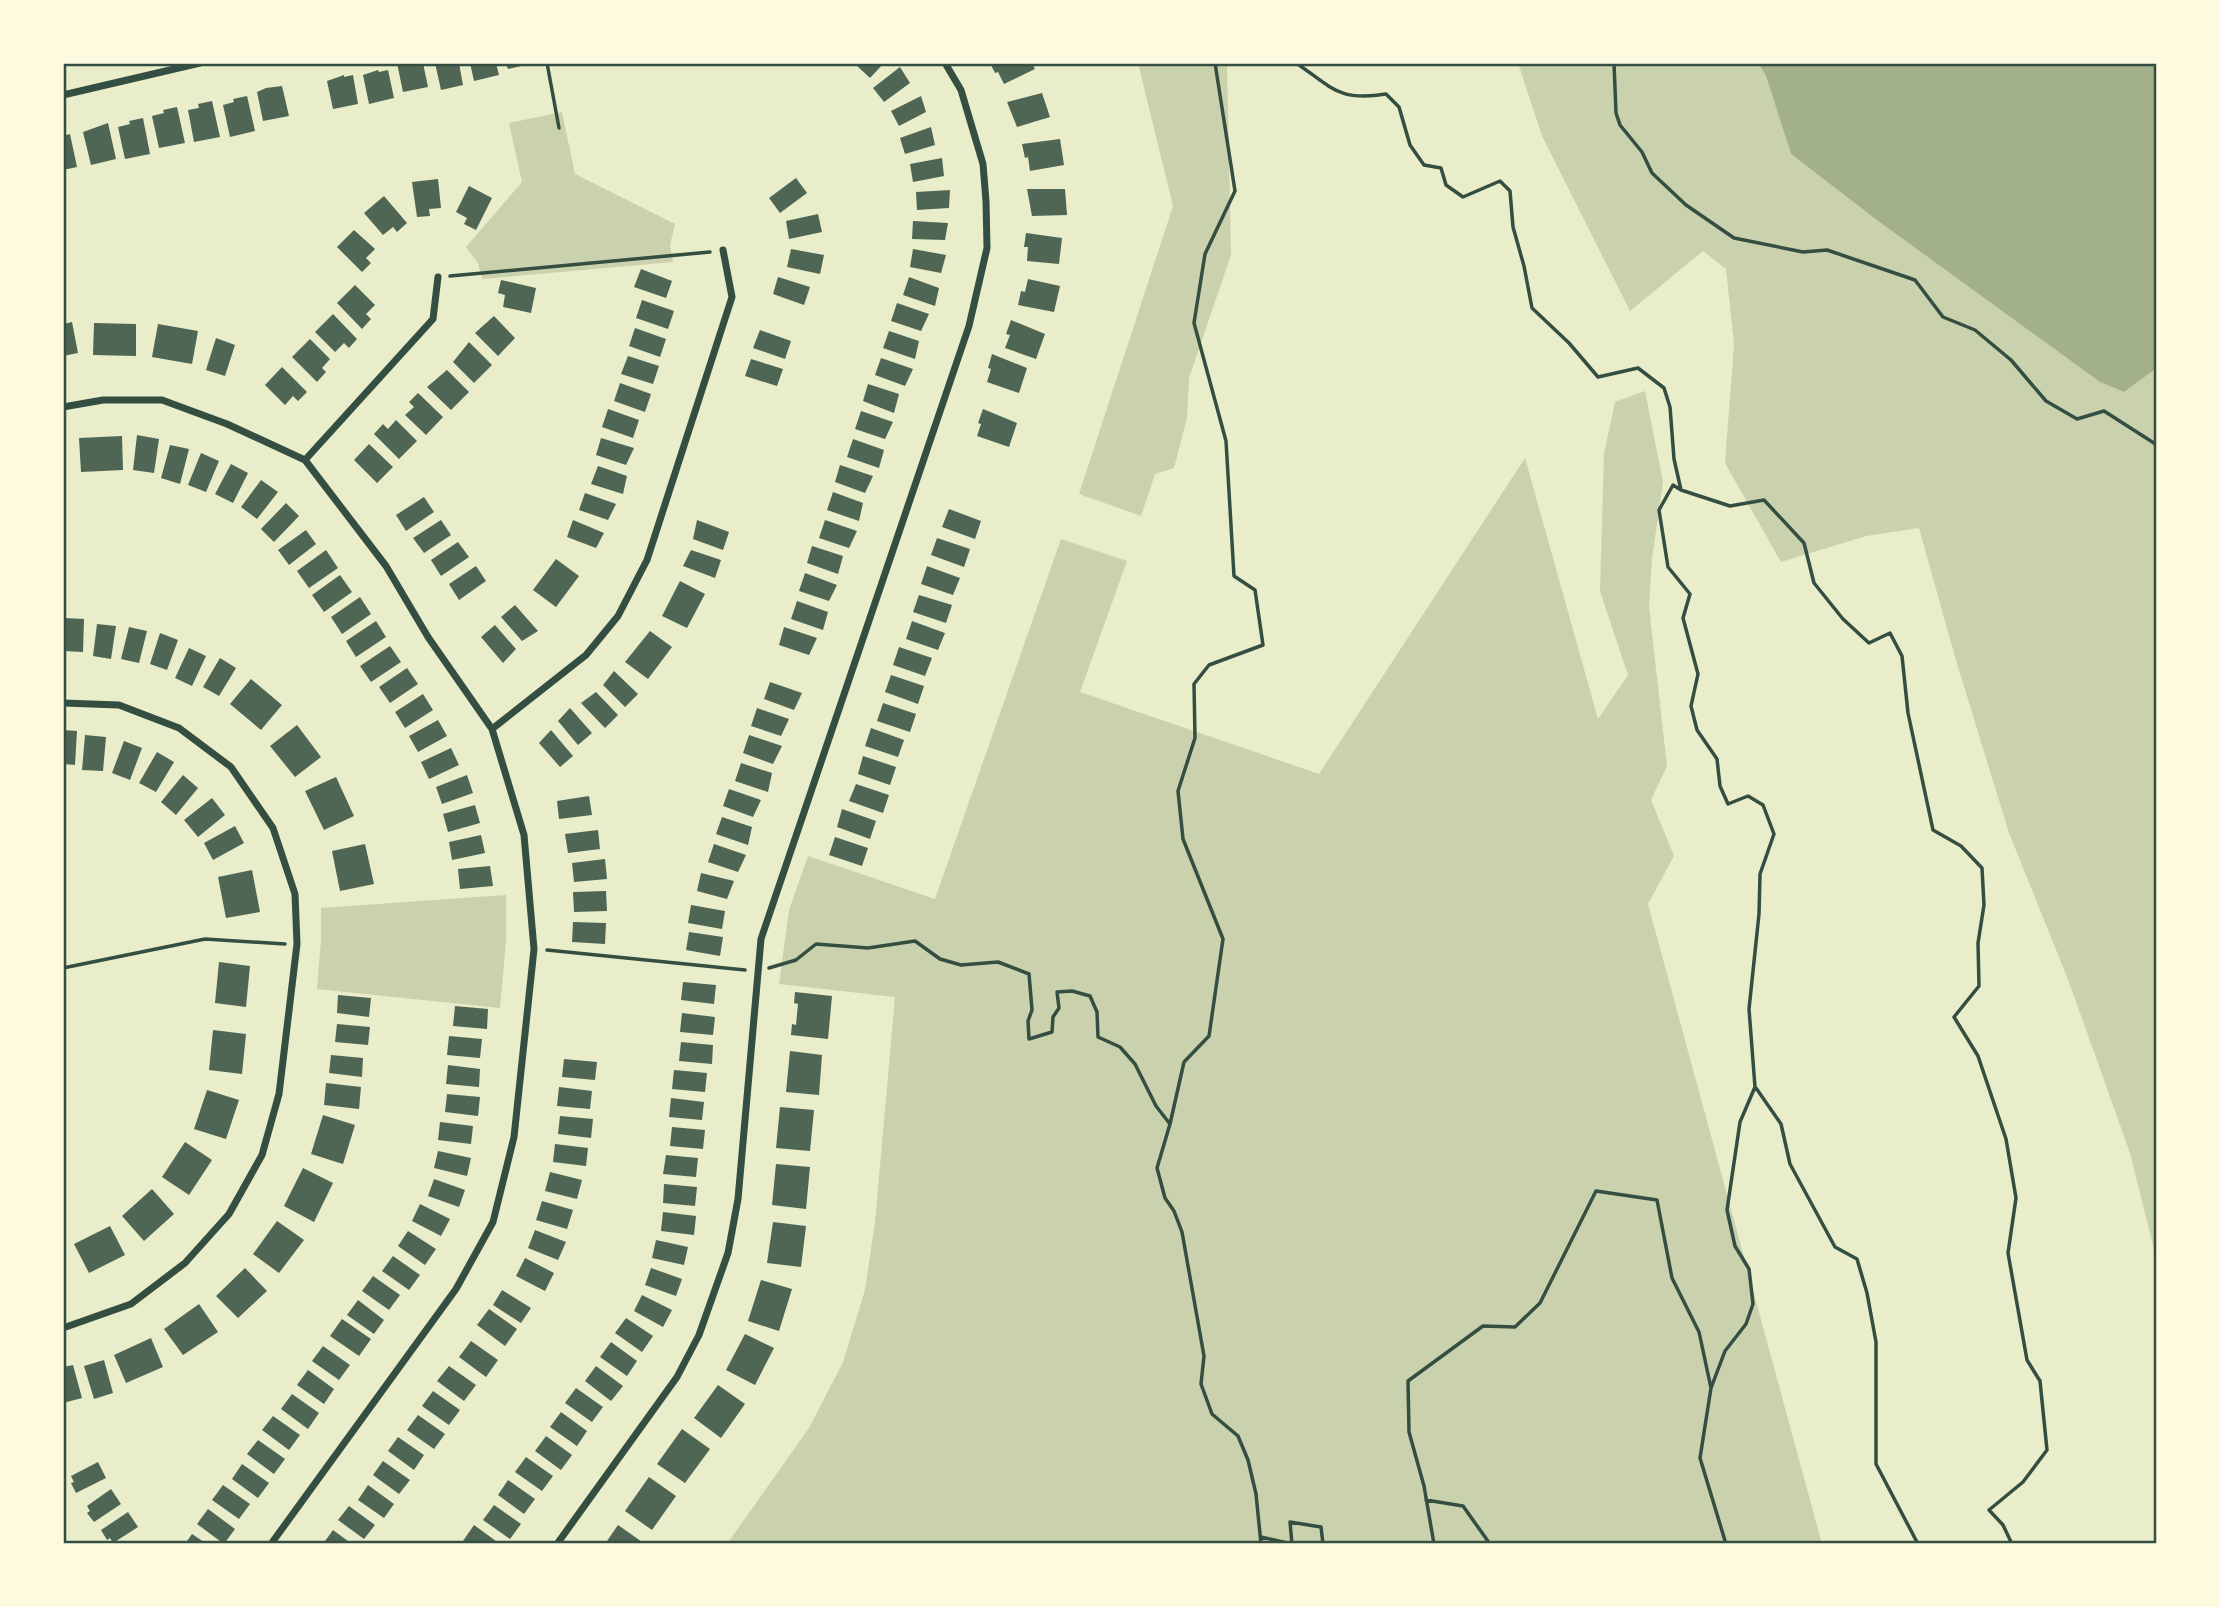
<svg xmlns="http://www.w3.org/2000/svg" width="2220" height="1607" font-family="'Sofia Sans Condensed',sans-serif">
<rect width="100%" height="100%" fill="#e9edc9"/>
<path fill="#cad2ad" d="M1138 63H1227L1231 255 1189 378 1187 418 1174 468 1155 474 1141 516 1079 494 1173 206Z
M1518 63H1758L1766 76 1791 154 1878 221 2100 382 2124 392 2157 368V1262L2130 1153 2069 982 2009 833 1955 657 1919 528 1866 536 1781 562 1725 463 1734 344 1726 269 1703 251 1630 311 1542 136Z
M562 112 575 174 675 224 670 245 673 262 482 279 478 263 466 247 522 182 509 123Z
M1645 391 1663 482 1652 559 1649 607 1667 766 1651 800 1674 856 1648 904 1822 1544H727L809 1428 843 1362 865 1290 875 1222 895 997 779 984 789 910 808 856 935 899 1061 539 1127 561 1080 692 1319 774 1525 458 1598 719 1628 675 1600 591 1604 454 1615 402Z
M506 895V941L500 1008 317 989 321 940V908Z"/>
<path fill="#a3b18a" d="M1758 63H2157V368L2124 392 2100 382 1878 221 1791 154 1766 76Z"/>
<path fill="#4f6655" d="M397 63H423L428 87 403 92Z
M435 63H459L463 85 441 90Z
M470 63H496L499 75 474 81Z
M506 63H531V64L508 69Z
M858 63H884L870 78 856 65Z
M990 63H1032L1035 69 1004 84 998 72 995 73Z
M900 67 910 83 884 102 873 88Z
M378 70 379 72 388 70 394 98 369 104 363 75Z
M344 75V77L353 75 358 104 333 109 327 81Z
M282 86 289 116 263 121 257 92 266 88Z
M1042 93 1050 117 1017 127 1007 102Z
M247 96 255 131 230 137 223 105 234 102 233 99Z
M921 96 926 112 899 126 891 111Z
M212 101 220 137 194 142 188 110 199 108 198 104Z
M177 107 185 143 159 148 152 116 164 113 163 110Z
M143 118 150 154 125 159 118 127 130 124 129 121Z
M108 123 116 159 91 165 83 132Z
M931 127 935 145 905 154 900 138Z
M70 134 77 167 63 170V136Z
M1060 139 1064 165 1030 171 1028 157 1025 158 1022 144Z
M942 158 944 176 913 182 910 164Z
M796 178 807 193 780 213 769 198Z
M438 179 441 208 429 209 430 216 417 217 412 182Z
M469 186 492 198 476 230 464 224 467 218 456 212Z
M1027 189H1065L1067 215 1032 216Z
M950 190 949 208 917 210 916 192Z
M384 196 407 223 397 232 393 227 383 235 364 213Z
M818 214 822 232 789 239 786 221Z
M913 221 948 223 945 240 912 239Z
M354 230 375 249 366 258 371 263 362 272 337 247Z
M1026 233 1062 238 1059 264 1027 261 1028 247H1024Z
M791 249 824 255 820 274 787 267Z
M913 249 946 255 941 273 910 267Z
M641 269 672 281 666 298 634 287Z
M778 277 810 287 804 305 773 294Z
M909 277 939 288 935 306 903 295Z
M1028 279 1060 286 1054 312 1018 305 1021 291 1025 292Z
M501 280 536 288 531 313 503 307 505 295 498 293Z
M355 285 375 305 366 314 371 319 362 329 337 303Z
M642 300 674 311 668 329 636 318Z
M897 303 929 314 921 331 891 321Z
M333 314 357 339 349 348 344 343 335 352 315 332Z
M494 316 515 338 498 356 475 333Z
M1011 320 1045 334 1036 359 1005 348 1010 335 1006 334Z
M72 322 78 353 63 356V324Z
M94 323 136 324V356L93 355Z
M158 324 198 331 192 364 152 357Z
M635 328 666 339 660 357 629 346Z
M760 330 791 341 785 359 753 348Z
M889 331 919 341 915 359 883 348Z
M216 338 235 345 225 376 206 370Z
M310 339 330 359 322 368 326 372 317 382 292 357Z
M469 342 492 365 474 383 453 362Z
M992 354 1027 368 1019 393 987 382 991 369 988 368Z
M628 356 659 366 653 384 621 374Z
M881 358 913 369 905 386 875 375Z
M751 359 783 369 777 386 745 376Z
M282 367 307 392 298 401 293 396 285 405 265 385Z
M447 370 469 392 451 410 427 387Z
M620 383 651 394 645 412 614 401Z
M868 384 899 394 894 413 863 401Z
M418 393 443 417 426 435 405 415 414 407 409 402Z
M608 409 639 420 633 438 602 427Z
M983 409 1017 423 1009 447 977 436 981 424 978 423Z
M861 411 893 422 885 439 855 429Z
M396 420 417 441 399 459 374 434 383 424 388 429Z
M137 435 159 439 154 473 133 470Z
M122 436 123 470 81 472 79 438Z
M601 438 634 448 626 465 596 455Z
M853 439 884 450 879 468 847 457Z
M369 444 393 467 377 483 354 460Z
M170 445 189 449 180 484 161 478Z
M201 453 219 461 206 492 188 485Z
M231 464 248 473 233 503 215 494Z
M840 465 873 476 865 493 835 482Z
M598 466 627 476 623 494 591 484Z
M261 480 278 492 257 519 241 507Z
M833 492 863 503 859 521 827 510Z
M585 493 616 504 608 520 579 510Z
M424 497 434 512 406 531 396 515Z
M286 503 299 516 274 542 261 529Z
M949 509 981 521 975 539 942 527Z
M441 520 451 535 424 553 413 538Z
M573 520 604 533 596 548 567 537Z
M697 520 729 532 723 550 693 539Z
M825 520 857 531 849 548 819 538Z
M306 530 316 544 289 565 278 550Z
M937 538 970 549 964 567 931 555Z
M458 542 469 557 441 576 431 560Z
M812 546 843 556 838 574 807 563Z
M326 550 338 568 309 588 297 571Z
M691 550 721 560 715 578 683 566Z
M556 559 579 576 556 607 533 590Z
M476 566 486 581 459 600 449 584Z
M927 566 960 578 953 595 921 584Z
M805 573 837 585 829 601 799 591Z
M340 575 352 592 324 612 312 595Z
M680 581 705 594 687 628 662 616Z
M919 595 952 605 946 623 913 612Z
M360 597 371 614 342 634 331 617Z
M797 601 828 612 823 630 791 619Z
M515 605 538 631 522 641 501 617Z
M65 618 84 619 83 652 64 651Z
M376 621 386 637 356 657 346 641Z
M912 621 945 633 938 650 906 639Z
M97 624 116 626 111 659 93 656Z
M495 625 516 649 503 663 481 637Z
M129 627 147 631 139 663 121 659Z
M784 627 817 638 809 655 779 645Z
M650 631 672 647 648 679 625 662Z
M160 633 178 640 167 670 150 664Z
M390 646 401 662 371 682 360 666Z
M899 647 932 658 925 676 893 665Z
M189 648 206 656 192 686 175 678Z
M220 658 236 668 219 696 203 687Z
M407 668 418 684 390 703 379 687Z
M614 671 638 694 625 707 603 685Z
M891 675 924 686 918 704 885 692Z
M251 679 282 705 261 730 230 704Z
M770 682 802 693 794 710 764 699Z
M596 692 618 715 605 728 581 703Z
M423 694 433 710 405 728 395 712Z
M883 703 916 714 910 732 877 721Z
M570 708 592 733 578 745 558 721Z
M757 708 789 719 781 736 751 726Z
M438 720 447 736 418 752 409 736Z
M297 725 321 757 295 777 270 746Z
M871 728 904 740 898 757 865 746Z
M63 730 77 731 75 765 63 764Z
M551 730 573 756 560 767 539 743Z
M85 735 106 737 103 771 82 770Z
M749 735 782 746 773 764 743 753Z
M124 741 142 748 130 780 112 773Z
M451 748 459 765 429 779 421 762Z
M157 752 174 762 156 792 139 783Z
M863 756 896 767 890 785 858 774Z
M741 763 772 773 768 792 735 781Z
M183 775 198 788 176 815 161 802Z
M467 775 473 793 442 804 436 787Z
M336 777 354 816 324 830 305 791Z
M856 784 889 795 883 813 849 801Z
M729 789 761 800 753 817 723 806Z
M589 796 592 815 559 819 557 801Z
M212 798 225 815 198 837 184 820Z
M475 805 480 823 448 832 443 814Z
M842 809 876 821 870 839 837 827Z
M722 817 752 827 748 845 716 834Z
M235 826 244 843 213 860 204 843Z
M598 830 600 849 568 853 565 834Z
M481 835 485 853 452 860 449 842Z
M835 837 868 848 862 866 829 855Z
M365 844 374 884 340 891 332 851Z
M714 844 746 855 738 872 708 862Z
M605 859 607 879 574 882 572 863Z
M490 866 493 886 460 889 458 869Z
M252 870 260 912 226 918 218 877Z
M701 873 734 881 727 899 697 891Z
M606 891 607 911 574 912 573 892Z
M691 905 725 911 722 929 688 923Z
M573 922 606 923 605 944 572 942Z
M689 932 723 937 720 956 686 950Z
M219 962 250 966 246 1007 215 1003Z
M683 982 716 985 714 1004 681 1000Z
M795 992 832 996 828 1039 791 1035 792 1024 796 1025 797 1014 798 1004 794 1003Z
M338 995 371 998 369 1017 337 1013Z
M455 1006 488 1009 487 1029 453 1026Z
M682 1013 715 1017 713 1035 680 1032Z
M337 1024 370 1027 368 1045 335 1042Z
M213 1030 246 1034 242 1074 209 1070Z
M449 1036 482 1039 480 1058 447 1055Z
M681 1042 713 1045 712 1064 679 1061Z
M790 1051 822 1055 819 1095 786 1092Z
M331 1055 363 1058 362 1077 329 1073Z
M564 1059 597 1062 595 1080 562 1077Z
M448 1065 480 1069 479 1087 446 1084Z
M674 1070 707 1073 705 1092 672 1089Z
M326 1083 361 1087 359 1109 324 1105Z
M559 1087 592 1091 590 1109 557 1106Z
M207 1090 239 1100 226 1139 194 1129Z
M447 1094 480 1097 478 1116 445 1112Z
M671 1098 704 1102 702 1120 669 1117Z
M780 1107 814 1110 810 1151 776 1148Z
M323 1115 355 1125 343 1164 311 1154Z
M560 1116 593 1119 591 1138 558 1134Z
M440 1122 473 1126 471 1144 438 1140Z
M672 1127 705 1130 703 1149 670 1146Z
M185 1142 212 1160 189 1195 162 1177Z
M555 1144 588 1148 586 1166 553 1162Z
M438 1151 471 1158 467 1176 434 1168Z
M666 1155 698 1158 696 1177 663 1174Z
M776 1164 810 1167 806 1209 772 1205Z
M303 1168 333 1183 314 1222 284 1206Z
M550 1172 582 1180 577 1199 545 1191Z
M434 1179 465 1190 459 1207 428 1196Z
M664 1184 697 1187 695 1206 663 1203Z
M152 1189 174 1214 144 1241 122 1216Z
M542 1201 573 1210 567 1229 536 1220Z
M420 1204 450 1219 441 1236 412 1221Z
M663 1212 696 1216 694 1235 661 1231Z
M277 1221 304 1240 279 1273 253 1254Z
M773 1222 806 1226 801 1267 767 1263Z
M110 1226 125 1255 89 1273 74 1244Z
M535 1230 566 1242 558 1260 528 1248Z
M408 1231 436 1249 425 1265 398 1246Z
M656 1240 688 1247 684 1265 652 1258Z
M393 1256 420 1275 409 1290 382 1271Z
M525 1258 554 1273 545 1291 516 1276Z
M245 1268 267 1291 238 1318 216 1296Z
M651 1268 682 1279 676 1296 645 1285Z
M373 1276 400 1295 389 1310 362 1291Z
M761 1280 792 1289 779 1331 748 1321Z
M502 1290 531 1308 521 1323 493 1305Z
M642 1295 672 1310 663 1327 634 1311Z
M358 1300 384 1320 374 1334 347 1315Z
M199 1304 218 1332 183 1355 164 1329Z
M489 1309 517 1329 505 1346 477 1325Z
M626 1318 653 1336 642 1352 615 1333Z
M342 1319 371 1339 359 1356 330 1336Z
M745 1334 774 1348 755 1385 726 1370Z
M151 1338 163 1367 126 1383 114 1355Z
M471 1341 498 1360 486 1377 459 1357Z
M611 1342 637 1361 627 1376 600 1357Z
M323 1346 350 1365 339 1380 312 1361Z
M104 1360 113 1393 94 1399 84 1366Z
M73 1365 82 1398 63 1403V1367Z
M449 1366 476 1385 464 1401 437 1381Z
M596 1366 623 1386 611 1401 585 1381Z
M308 1370 334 1389 324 1404 297 1385Z
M718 1385 745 1404 721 1438 694 1418Z
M576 1388 603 1407 592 1422 565 1403Z
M433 1391 460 1410 449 1425 422 1406Z
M292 1394 319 1413 308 1429 281 1409Z
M561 1412 587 1431 577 1446 550 1427Z
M418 1415 445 1434 434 1449 407 1430Z
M273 1416 300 1435 289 1450 262 1430Z
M682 1429 710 1449 685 1483 657 1464Z
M546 1436 572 1455 561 1470 535 1451Z
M398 1437 424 1455 414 1470 388 1451Z
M258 1440 285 1459 274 1474 247 1454Z
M526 1457 553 1476 542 1491 515 1472Z
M383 1461 410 1480 399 1494 373 1475Z
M98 1462 106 1478 76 1493 71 1483 74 1482 71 1476Z
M242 1464 269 1483 258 1498 232 1479Z
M649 1477 676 1496 652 1530 625 1511Z
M508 1480 535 1499 524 1514 498 1495Z
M223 1485 250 1504 239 1519 212 1500Z
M368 1485 394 1504 384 1518 358 1500Z
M111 1489 121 1504 94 1522 87 1513 90 1511 87 1506Z
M494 1505 521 1524 510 1539 483 1520Z
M349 1506 375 1525 364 1539 338 1520Z
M208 1509 235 1529 224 1544 197 1524Z
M128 1512 138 1527 113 1543 110 1538 107 1540 101 1530Z
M474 1525 500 1544H468L463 1541Z
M618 1525 645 1544H605Z
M333 1530 352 1544H323Z
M192 1534 207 1544H185Z"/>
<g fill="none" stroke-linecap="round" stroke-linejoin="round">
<path stroke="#344e41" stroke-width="3.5" d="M547 63 559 128
M1296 63C1332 87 1338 102 1386 94L1399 107 1410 145 1424 165 1441 168 1446 185 1463 197 1500 181 1510 191 1513 227 1524 266 1532 308 1569 343 1598 377 1638 368 1664 388 1670 407 1674 459 1681 490 1673 485 1659 510 1668 567 1690 594 1683 618 1698 674 1691 706 1697 730 1717 759 1720 786 1728 804 1748 796 1763 805 1774 834 1760 874 1759 914 1749 1009 1755 1087 1740 1122 1727 1210 1735 1246 1749 1269 1753 1304 1746 1324 1725 1351 1711 1388
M1614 63 1616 113 1620 125 1642 152 1652 173 1686 205 1734 238 1803 252 1827 250 1915 280 1943 317 1975 330 2011 360 2046 401 2077 419 2104 411 2157 445
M450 276 710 252
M1681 490 1730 506 1764 500 1804 543 1814 583 1843 619 1869 643 1890 633 1902 656 1908 713 1933 830 1961 846 1982 868 1984 905 1978 943 1979 986 1954 1017 1978 1056 2006 1139 2016 1198 2008 1253 2027 1360 2040 1381 2047 1450 2023 1482 1989 1510 2003 1525 2012 1544
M547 950 745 970
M63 968 205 939 285 944
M769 968 796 960 816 944 868 948 915 941 940 959 961 965 998 962 1029 974 1032 1010 1028 1021 1029 1039 1052 1032 1053 1017 1059 1008 1057 992 1072 991 1090 996 1097 1012 1098 1037 1120 1047 1135 1064 1156 1106 1170 1124 1157 1168 1165 1198 1174 1211 1182 1232 1204 1356 1201 1384 1212 1414 1238 1436 1248 1460 1256 1494 1261 1544
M1756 1088 1781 1124 1790 1164 1835 1247 1857 1259 1867 1293 1876 1342V1464L1918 1544
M1170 1124 1184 1062 1209 1036 1223 939 1183 839 1178 791 1195 738 1194 684 1209 665 1263 645 1255 590 1234 576 1226 441 1194 323 1205 254 1235 191 1215 63
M1426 1500 1463 1506 1490 1544
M1261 1537 1292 1544 1290 1522 1321 1527 1323 1544
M1434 1544 1424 1486 1409 1432 1408 1381 1483 1326 1515 1327 1540 1303 1596 1191 1657 1200 1672 1278 1699 1332 1711 1388 1700 1458 1726 1544"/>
<path stroke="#344e41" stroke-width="7" d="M63 95 200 63
M63 407 103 400H162L227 424 305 460 386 566 428 637 492 729 524 835 534 949 514 1137 493 1222 456 1289 271 1544
M305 460 433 319 438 277
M63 703 119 705 179 728 231 767 273 828 295 894 297 944 279 1094 262 1155 229 1214 185 1263 131 1304 63 1328
M492 729 586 655 618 616 647 560 732 297 723 250
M557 1544 677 1377 699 1335 728 1253 738 1199 761 939 969 326 987 248 986 201 983 164 961 90 945 63"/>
</g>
<rect width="2220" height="1607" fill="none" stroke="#fefae0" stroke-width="130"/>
<rect x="65" y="65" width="2090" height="1477" fill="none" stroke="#344e41" stroke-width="2.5"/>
</svg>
